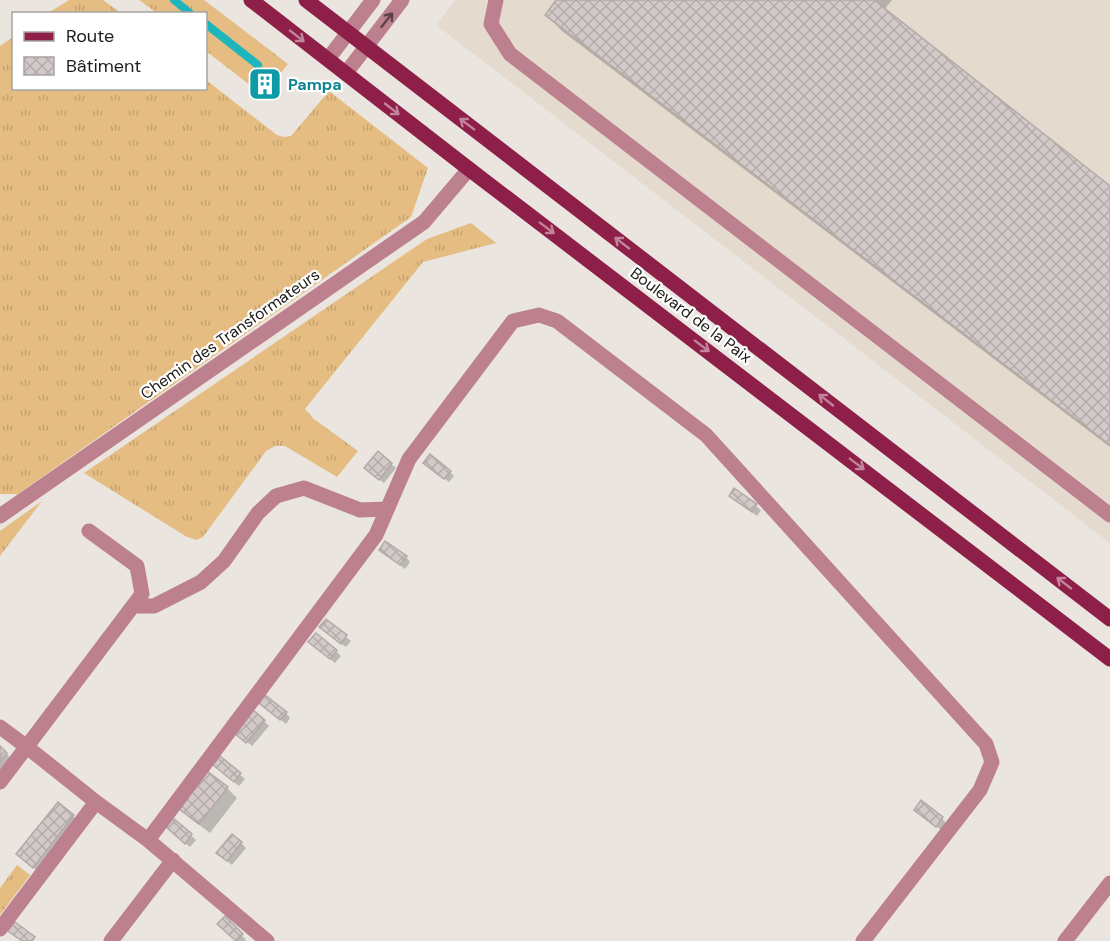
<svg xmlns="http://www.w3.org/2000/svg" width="1110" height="941" font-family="'DM Sans',sans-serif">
<defs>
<pattern id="grass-tufts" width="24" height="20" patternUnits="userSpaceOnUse" patternTransform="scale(1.5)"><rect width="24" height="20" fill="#e5bd82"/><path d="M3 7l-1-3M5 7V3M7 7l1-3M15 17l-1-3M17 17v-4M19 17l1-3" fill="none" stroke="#c4a270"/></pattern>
<pattern id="building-cross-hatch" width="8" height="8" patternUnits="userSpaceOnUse" patternTransform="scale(1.5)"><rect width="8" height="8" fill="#d2c9c8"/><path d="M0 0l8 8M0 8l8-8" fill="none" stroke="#b4acab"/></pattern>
</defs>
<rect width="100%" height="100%" fill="#eae5df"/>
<path fill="#e4dbce" d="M455 0H1110V543L436 25Z"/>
<path fill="url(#grass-tufts)" d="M69 0H103L121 13H48Z
M139 0H204L288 64 276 79 267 73 255 89 206 51V14L157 13Z
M13 37 14 88H206V80L277 135 284 137 291 136 329 91 428 168 411 217 18 494H0V46Z
M471 223 496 243 423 262 305 409 314 419 358 451 337 477 285 446H275L266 451 203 537 197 540 187 537 84 473 427 239Z
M42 501 0 556V531Z
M17 865 30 875 0 915V888Z"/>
<path fill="#0003" d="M558 0H892L884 10 1110 188V447L562 31 547 15Z
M268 75 280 85 269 99 261 94Z
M378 453 396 468 384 483 371 473Z
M430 467 450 472 454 476 449 482Z
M735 490 761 510 757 516 731 496Z
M380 550 406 557 410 562 405 569Z
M326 621 351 641 346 647 326 632Z
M315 647 336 651 341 656 335 663Z
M266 708 286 713 290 718 286 724Z
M264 721 269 726 252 746 241 737Z
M0 748 11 758 0 773Z
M220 758 245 779 239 786 219 770Z
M227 788 237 798 210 833 190 818 180 808Z
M921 814 942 818 946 823 941 830Z
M73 816 83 826 44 877 18 854Z
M173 820 196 840 190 847 172 832Z
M241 843 246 848 232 865 223 858Z
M225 918 246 940 245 941H237L220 924Z"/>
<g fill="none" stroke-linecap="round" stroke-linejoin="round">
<path stroke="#1eb5bd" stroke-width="8" d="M174 0 191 14
M206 24 258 65"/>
</g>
<path fill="url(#building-cross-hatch)" stroke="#b2aaa9" stroke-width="1.5" d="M556 0H874L1110 186V445L545 15Z
M267 72 276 79 264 96 255 89Z
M378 451 392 463 379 480 364 468Z
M430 454 451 471 444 479 423 463Z
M734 488 757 504 752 512 729 496Z
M385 541 407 556 400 565 379 550Z
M326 619 347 635 341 644 319 627Z
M316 633 337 650 330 659 308 642Z
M265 695 287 712 280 720 259 703Z
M253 710 265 720 246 743 234 733Z
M0 746 7 753 0 762Z
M220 756 241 773 234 782 213 765Z
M207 771 228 787 199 824 178 808Z
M921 800 943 817 936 827 914 810Z
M58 802 74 815 33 868 16 854Z
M173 818 192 834 185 844 166 827Z
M232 834 242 842 227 861 216 853Z
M225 916 243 934 236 941 217 924Z
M15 922 35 937 32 941H22L8 931Z"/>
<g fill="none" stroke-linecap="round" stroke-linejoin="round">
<path stroke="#bd808f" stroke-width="15" d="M496 0 491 24 510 54 1110 515
M328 59 373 0
M346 73 402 0
M0 516 424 222 469 169
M133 606H154L201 582 224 561 258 513 276 496 304 488 360 510 387 509
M0 727 27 747 96 802 148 840 267 941
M0 782 142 594 137 566 89 531
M148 840 376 535 409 459 513 321 539 315 557 321 706 435 986 744 992 762 980 790 863 941
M0 929 96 802
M111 941 173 860
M1065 941 1110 883"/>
<path stroke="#8e1f48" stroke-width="15" d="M251 0 469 169 1110 659
M306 0 1110 619"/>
</g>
<defs><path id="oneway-shaft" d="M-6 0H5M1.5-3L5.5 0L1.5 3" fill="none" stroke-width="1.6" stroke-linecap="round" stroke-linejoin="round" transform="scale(1.5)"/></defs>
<use stroke="#5d4448" href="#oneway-shaft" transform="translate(387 20) rotate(-52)"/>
<g stroke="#c1849a">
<use href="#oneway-shaft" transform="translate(297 36) rotate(38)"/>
<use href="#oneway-shaft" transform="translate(392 109) rotate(38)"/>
<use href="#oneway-shaft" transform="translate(467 124) rotate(-143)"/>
<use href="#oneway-shaft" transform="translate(547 228) rotate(37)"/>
<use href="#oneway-shaft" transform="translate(622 243) rotate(-142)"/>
<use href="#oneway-shaft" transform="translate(702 346) rotate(37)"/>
<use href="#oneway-shaft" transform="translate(826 400) rotate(-142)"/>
<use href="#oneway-shaft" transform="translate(857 464) rotate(37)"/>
<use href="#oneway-shaft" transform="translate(1064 583) rotate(-142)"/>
</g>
<defs>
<g id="building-square" transform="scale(1.725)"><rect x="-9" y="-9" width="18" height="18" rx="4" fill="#0f9aa8" stroke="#fff"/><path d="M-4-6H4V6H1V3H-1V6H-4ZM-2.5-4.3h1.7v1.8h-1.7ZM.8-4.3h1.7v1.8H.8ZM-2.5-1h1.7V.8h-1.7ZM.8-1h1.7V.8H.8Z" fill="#fff"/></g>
</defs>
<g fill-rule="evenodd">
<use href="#building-square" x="265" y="84"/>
</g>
<g text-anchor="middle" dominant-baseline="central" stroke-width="4.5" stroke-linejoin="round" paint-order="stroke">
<g font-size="16" font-weight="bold" fill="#0d838f" stroke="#fff" text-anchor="start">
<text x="288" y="84">Pampa</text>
</g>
<g font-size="16" fill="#1d1c19" stroke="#fff">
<text transform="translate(691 315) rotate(37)">Boulevard de la Paix</text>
<text transform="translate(230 334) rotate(-35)">Chemin des Transformateurs</text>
</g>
</g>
<rect x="12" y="12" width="195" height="78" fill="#ffffff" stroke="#a5a4a3" stroke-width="1.5"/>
<rect x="24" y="32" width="30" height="9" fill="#8e1f48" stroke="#a5a4a3" stroke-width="1.5"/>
<text x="66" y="42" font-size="18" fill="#1d1c19">Route</text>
<rect x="24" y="57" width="30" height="18" fill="url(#building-cross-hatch)" stroke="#a5a4a3" stroke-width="1.5"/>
<text x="66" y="72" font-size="18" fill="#1d1c19">Bâtiment</text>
</svg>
